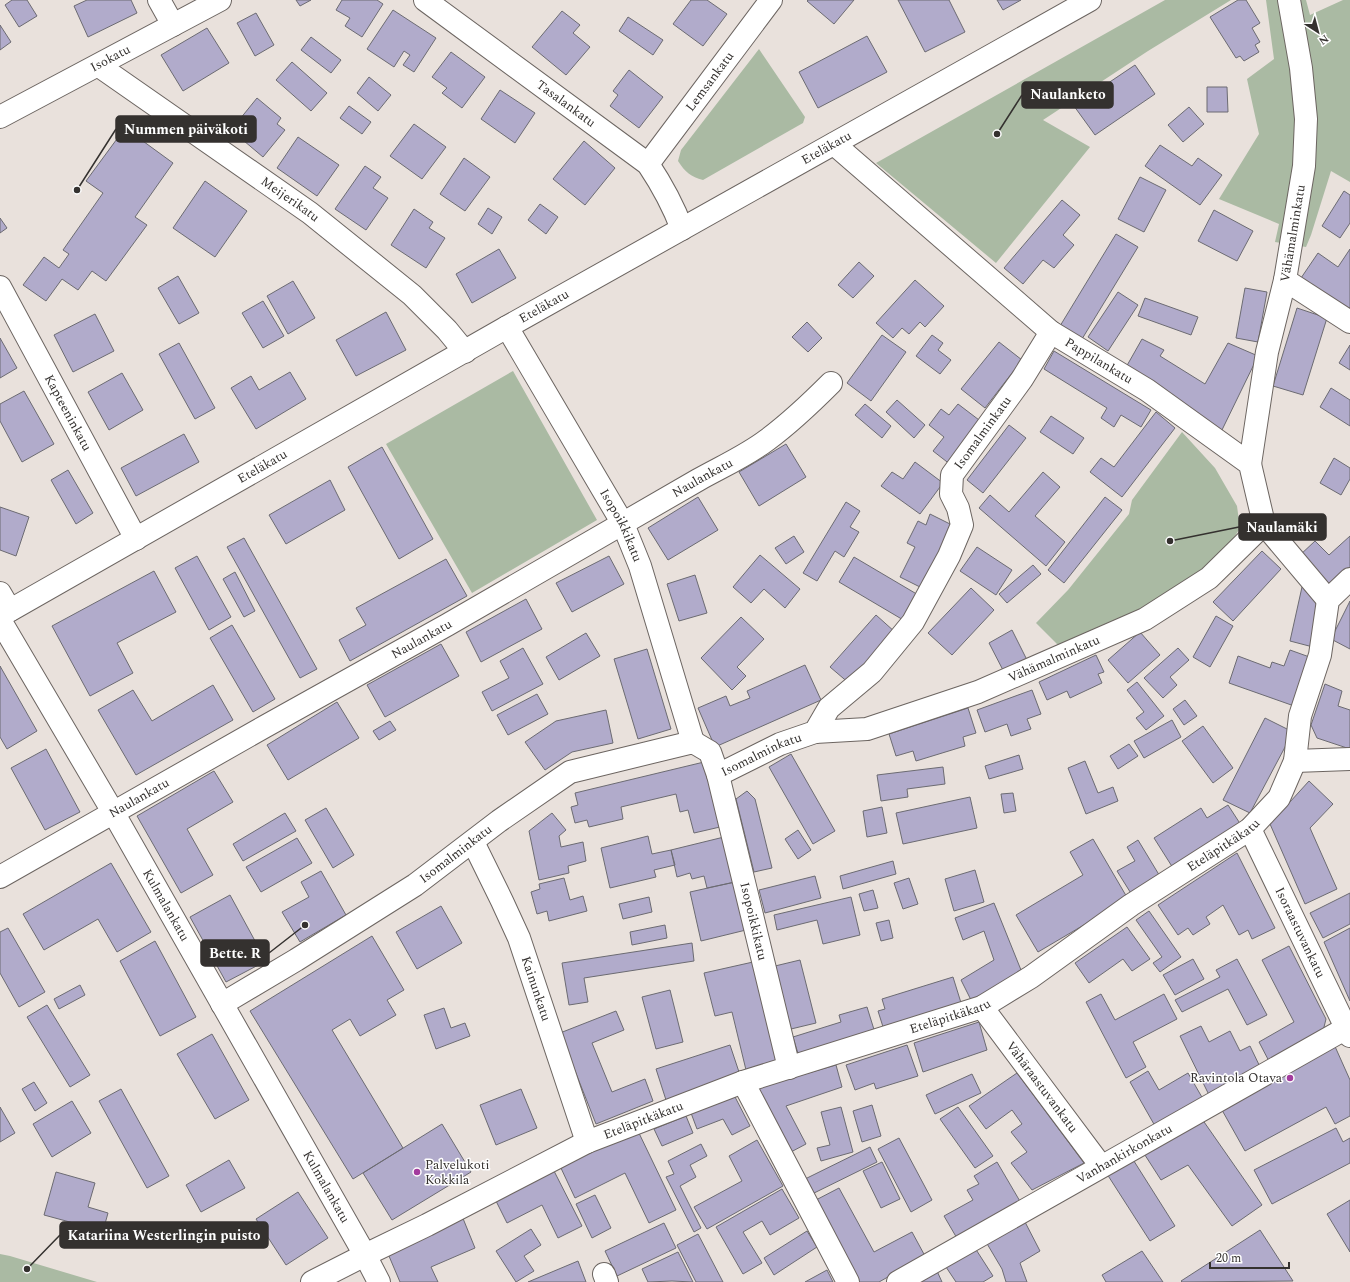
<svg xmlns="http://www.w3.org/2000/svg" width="1350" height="1282" font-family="Spectral,serif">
<rect width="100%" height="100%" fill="#e9e1dc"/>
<path fill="#aabaa3" d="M1165 0H1231L1148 51 1043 120 1090 147 996 263 876 163Z
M1266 0H1306L1310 15 1343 0H1350V182L1331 171 1311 235 1306 247 1275 242 1279 224 1219 199 1259 134 1247 79 1274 59Z
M759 49 805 117 803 123 703 180C691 177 685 172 678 161L681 150Z
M513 371 597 520 472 593 386 444Z
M1182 432 1215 468 1237 506 1240 528 1224 554 1194 584 1063 650 1036 623 1068 590 1129 514 1132 500Z
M0 1254 10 1256 97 1282H0Z"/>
<path fill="#b1abcb" stroke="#6c6b72" d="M12 0H27L37 16 19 27 5 5Z
M87 0H131L137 13 88 37 74 6Z
M296 0H311L300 6Z
M342 0H377L383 4 362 37 345 26 350 18 336 10Z
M691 0H707L727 14 703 46 673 24Z
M808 0H854L834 24 807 1Z
M898 0H949L965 32 925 52Z
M997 0H1021L1003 10Z
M1238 0H1246L1260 23 1252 28 1260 42 1255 45 1259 52 1244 61 1240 56 1236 58 1210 17Z
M393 10 436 38 414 72 403 65 410 55 404 51 394 67 367 49Z
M562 11 580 25 573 33 590 47 566 75 532 47Z
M256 13 274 45 255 56 237 23Z
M628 17 663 40 653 55 619 31Z
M0 25 11 42 0 50Z
M207 28 229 63 183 91 161 55Z
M867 36 887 72 818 108 799 72Z
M311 37 341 60 331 73 301 50Z
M451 52 485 77 462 108 442 93 447 88 432 77Z
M292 62 327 93 311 111 276 80Z
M1135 65 1155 94 1095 135 1074 106Z
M629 70 663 97 639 128 610 106 618 95 613 91Z
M369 77 391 95 378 111 357 93Z
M1207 87H1227L1228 112H1207Z
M500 90 535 113 515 143 481 119Z
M257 98 281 118 277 124 285 130 263 157 231 130Z
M349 106 371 122 362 134 340 118Z
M1189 107 1204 124 1183 142 1168 125Z
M414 124 446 147 422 179 390 156Z
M125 128 173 163 135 217 147 225 106 281 92 271 78 290 62 279 46 301 23 285 44 257 59 268 69 254 63 250 103 193 86 181Z
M298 137 339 165 317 196 277 168Z
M584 141 615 168 585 205 553 179Z
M1160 145 1192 166 1198 158 1222 175 1200 205 1145 166Z
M464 158 490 177 465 211 440 194Z
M365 166 381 177 373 188 388 198 366 230 335 209Z
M1140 177 1166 190 1144 232 1118 219Z
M205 181 247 211 215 257 173 228Z
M1344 191 1350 195V223L1340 238 1322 226Z
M1062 200 1080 215 1063 235 1074 245 1054 268 1043 260 1023 284 1004 268Z
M540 204 558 217 546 234 528 220Z
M488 208 502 217 492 234 478 224Z
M414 209 433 222 429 228 445 238 426 268 391 245Z
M1214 210 1253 231 1237 261 1198 241Z
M0 218 7 228 0 233Z
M1116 234 1138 247 1082 339 1060 326Z
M499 249 516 278 472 303 456 274Z
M1350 249V307L1348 310 1301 278 1318 253 1338 267Z
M859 262 874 276 853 298 838 285Z
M178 276 199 313 179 324 158 288Z
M915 280 944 306 925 327 920 322 909 334 902 328 893 338 876 323Z
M293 281 315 318 288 334 267 296Z
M1245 288 1267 292 1258 342 1236 338Z
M1118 292 1138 305 1108 351 1088 337Z
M1145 298 1198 317 1191 335 1138 316Z
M263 301 284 336 263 348 242 313Z
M1297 308 1327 318 1303 395 1273 386Z
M386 312 406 350 356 376 336 340Z
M95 314 114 351 73 372 54 335Z
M807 322 822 338 808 352 792 337Z
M882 335 906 352 871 401 847 383Z
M932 335 943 343 938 350 951 360 940 374 916 356Z
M0 338 17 368 0 378Z
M1142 339 1164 350 1160 356 1205 384 1228 343 1258 356 1221 432 1125 369Z
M999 342 1022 360 985 408 961 389Z
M179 343 215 408 195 419 159 354Z
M1350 345V370L1339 363Z
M1054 351 1151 410 1141 427 1121 415 1114 427 1101 418 1107 408 1044 369Z
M290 372 306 399 256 429 231 388 251 376 259 390Z
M122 373 143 410 109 430 88 392Z
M1331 388 1350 400V426L1320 407Z
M24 391 54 444 22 462 0 421V404Z
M897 400 925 425 914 438 886 412Z
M865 404 891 426 882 438 855 415Z
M958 404 983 423 951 465 933 451 944 437 929 425 941 409 949 415Z
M1156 412 1175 428 1122 497 1090 472 1101 458 1114 467Z
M1051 416 1084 438 1073 454 1040 432Z
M1009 425 1026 438 983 493 967 480Z
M184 434 199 462 136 496 121 468Z
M786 444 806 477 759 506 739 472Z
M382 447 433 539 399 559 348 467Z
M1334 458 1350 468V479L1341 495 1320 483Z
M915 462 943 483 920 514 881 486 892 472 903 479Z
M68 470 93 513 76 524 51 480Z
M1043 472 1060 487 1035 516 1065 542 1046 566 979 508 990 495 1009 512Z
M330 480 345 510 286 544 269 515Z
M698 497 718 530 668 560 648 528Z
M1105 497 1122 510 1064 583 1048 570Z
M846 502 860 511 850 527 859 532 844 557 835 551 817 581 803 573Z
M0 507 29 517 16 556 0 550Z
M930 514 952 525 922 588 900 577 915 547 907 543 918 521 926 525Z
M794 536 804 552 786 564 775 548Z
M1350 536V573L1331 590 1299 556 1315 541 1329 555Z
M244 538 317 669 300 678 227 547Z
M977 547 1012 570 996 595 960 571Z
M1262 551 1281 569 1233 621 1213 602Z
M760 555 800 589 785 608 764 589 751 603 733 587Z
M197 556 231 617 209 630 175 568Z
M609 556 624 584 572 612 556 583Z
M854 557 920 596 905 621 839 582Z
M446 559 467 596 350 661 339 640 366 625 356 608Z
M1033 565 1041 574 1007 603 999 594Z
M154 571 176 612 117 643 133 673 90 696 52 626Z
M235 572 255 611 244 617 223 579Z
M695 575 707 613 679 621 667 584Z
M1302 587 1321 607 1313 647 1290 641Z
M971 588 994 610 952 655 928 633Z
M526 599 542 629 481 662 466 632Z
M1350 601V649L1331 639Z
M876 615 895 632 850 684 830 667Z
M1216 616 1233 626 1210 667 1193 657Z
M741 617 764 639 737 667 746 676 732 690 701 658Z
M232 625 275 699 253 712 210 638Z
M1012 630 1028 662 1005 674 989 643Z
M1140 632 1160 655 1128 683 1108 660Z
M586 633 600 656 559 680 546 657Z
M441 644 459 676 385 717 367 685Z
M523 648 543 684 492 711 482 692 509 678 500 661Z
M1178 648 1189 660 1170 677 1177 685 1163 698 1144 678Z
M647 649 671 729 638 739 614 659Z
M1290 650 1315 659 1297 707 1229 683 1238 656 1270 668 1272 662 1284 666Z
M1096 655 1104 672 1098 674 1102 683 1070 698 1067 691 1047 700 1039 682Z
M805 665 821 700 715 747 698 708 726 696 730 706 750 698 747 691Z
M0 666 37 731 7 749 0 737Z
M1137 682 1164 716 1146 730 1136 718 1144 712 1127 690Z
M1325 684 1342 691 1338 706 1350 710V749L1317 738 1311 725Z
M213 685 233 720 136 775 98 710 133 690 152 721Z
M1032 690 1041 714 1027 719 1031 729 1011 736 1007 724 985 732 977 710Z
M537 694 548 714 508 735 497 715Z
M1185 700 1197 716 1184 725 1173 709Z
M337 702 359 738 288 780 267 745Z
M968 708 976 733 963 737 965 746 916 761 913 751 896 756 889 734Z
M606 710 613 743 572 752 545 770 525 742 556 721Z
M1265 718 1293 732 1250 813 1223 800Z
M1172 720 1181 737 1144 758 1134 741Z
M390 721 396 730 379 740 373 731Z
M1203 726 1233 768 1213 783 1182 741Z
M1129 744 1138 756 1118 769 1110 756Z
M46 749 80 812 45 830 11 768Z
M791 754 835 831 813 844 769 767Z
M1019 755 1023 769 989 779 985 766Z
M1085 761 1098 793 1113 787 1118 801 1086 814 1068 768Z
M704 762 720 827 694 833 688 810 680 812 676 794 621 807 623 819 589 827 587 820 575 823 571 807 578 805 575 793Z
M943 767 945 784 907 789 908 797 881 801 877 775Z
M214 771 233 802 187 829 213 875 181 893 137 816Z
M1309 781 1333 804 1310 828 1337 889 1305 904 1270 824Z
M747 791 755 799 772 868 754 872 736 799Z
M1013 793 1016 811 1004 813 1001 794Z
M970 797 977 828 903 844 896 813Z
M1228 805 1241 825 1173 868 1154 838 1201 808 1207 818Z
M882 807 887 833 867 837 863 811Z
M326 808 354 855 333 868 305 820Z
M285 813 296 831 243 861 233 844Z
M552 813 566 830 559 836 561 847 583 842 586 861 568 866 569 873 539 880 529 831Z
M798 830 811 850 798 859 785 839Z
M648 836 652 854 671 850 675 865 654 870 656 877 610 888 601 848Z
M724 837 735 882 707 888 704 876 692 879 690 873 677 877 671 850Z
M297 838 312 863 261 892 246 867Z
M1093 839 1128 899 1038 952 1016 915 1083 875 1070 852Z
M1138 840 1161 878 1132 895 1117 871 1135 861 1127 847Z
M1237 853 1275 928 1252 939 1248 930 1239 935 1223 905 1206 917 1210 924 1193 935 1188 928 1178 935 1158 905Z
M893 861 896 874 843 889 840 876Z
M111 863 151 932 117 952 98 919 44 950 23 914Z
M975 870 984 902 954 911 945 879Z
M321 871 346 915 300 942 282 912 309 897 301 882Z
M815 876 821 898 765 913 759 890Z
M564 878 570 900 583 896 587 911 549 921 547 911 537 914 531 892 540 889 539 884Z
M909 878 918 904 903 909 894 883Z
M735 882 746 930 701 941 690 892Z
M873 890 878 908 864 911 859 894Z
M1350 893V924L1323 938 1310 913Z
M230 895 266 961 226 982 190 917Z
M649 897 652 912 623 919 619 904Z
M851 897 860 935 823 944 817 920 777 930 774 915Z
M994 903 1023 975 973 1004 961 980 994 960 984 931 963 940 955 918Z
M441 906 462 943 417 969 396 932Z
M1149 911 1181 957 1160 972 1153 963 1162 957 1136 920Z
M889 920 893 938 881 941 876 923Z
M665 925 667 938 632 945 630 932Z
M1127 927 1150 959 1132 971 1123 959 1089 983 1075 963Z
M8 928 45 992 19 1007 0 973V932Z
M1350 928V1001L1324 942Z
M372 936 404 990 387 1000 396 1015 360 1036 350 1019 332 1030 403 1148 353 1179 250 1011Z
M155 941 196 1017 160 1036 120 961Z
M692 943 694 961 584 978 588 1002 569 1005 562 963Z
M1289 946 1326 1019 1322 1035 1271 1065 1259 1042 1294 1022 1262 960Z
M1193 959 1204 979 1175 995 1163 975Z
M1237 959 1267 1015 1247 1025 1228 989 1182 1012 1175 1000 1220 977 1216 970Z
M800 960 816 1023 791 1029 775 966Z
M753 962 777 1062 746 1070 732 1012 715 1016 704 973Z
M953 977 962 1006 884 1030 878 1011 885 1009 882 999Z
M80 985 85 995 59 1009 54 999Z
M670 990 683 1042 656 1049 642 997Z
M1101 994 1115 1020 1164 994 1177 1019 1133 1042 1146 1067 1126 1078 1086 1002Z
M47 1005 90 1075 70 1087 27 1017Z
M867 1007 876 1036 800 1060 793 1037 841 1022 839 1015Z
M444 1008 451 1028 465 1023 470 1036 436 1049 424 1015Z
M616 1011 624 1030 592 1043 612 1092 645 1079 653 1101 596 1124 560 1033Z
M979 1022 987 1050 923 1072 914 1043Z
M1201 1026 1209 1042 1230 1031 1240 1051 1250 1046 1262 1071 1210 1097 1180 1036Z
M212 1034 249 1100 215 1119 177 1054Z
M1333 1042 1350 1080V1116L1335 1124 1326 1107 1245 1151 1218 1103Z
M730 1045 740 1075 666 1100 656 1069Z
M907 1045 918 1076 876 1089 874 1083 855 1090 846 1065Z
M836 1065 842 1087 786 1106 806 1144 789 1153 756 1088Z
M1148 1071 1159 1090 1188 1073 1203 1099 1155 1126 1130 1082Z
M1017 1073 1084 1163 1032 1190 1011 1163 1027 1152 1011 1132 1022 1124 1012 1110 986 1129 969 1106Z
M972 1074 981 1093 935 1114 926 1095Z
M34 1082 47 1103 35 1111 22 1089Z
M121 1089 169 1176 147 1188 99 1101Z
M521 1089 537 1128 496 1145 480 1105Z
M734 1095 750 1126 732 1135 723 1119 697 1129 691 1113Z
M72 1101 91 1133 52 1157 33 1124Z
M872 1105 881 1136 862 1142 853 1111Z
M0 1107 15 1133 0 1142Z
M841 1107 853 1152 821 1161 817 1148 830 1145 821 1112Z
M958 1107 993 1156 975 1168 940 1119Z
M686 1116 693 1133 662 1146 654 1129Z
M1202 1119 1262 1205 1232 1226 1188 1165 1161 1180 1143 1152Z
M442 1124 471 1172 392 1220 363 1173Z
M1336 1128 1343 1142 1350 1138V1163L1272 1204 1254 1170Z
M637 1129 676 1210 649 1223 625 1173 575 1198 560 1166Z
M899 1138 932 1200 911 1212 878 1149Z
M757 1140 783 1186 707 1229 694 1207 742 1181 729 1156Z
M701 1144 707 1156 690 1165 696 1177 680 1186 701 1228 694 1232 666 1177 674 1174 668 1161Z
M870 1147 877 1162 808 1196 801 1181Z
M1132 1158 1175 1226 1150 1241 1107 1174Z
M229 1160 245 1188 201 1212 186 1185Z
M882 1162 900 1199 881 1208 863 1171Z
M997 1162 1021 1203 958 1240 944 1216 973 1200 967 1190 979 1184 974 1176Z
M553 1169 582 1226 558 1238 542 1205 507 1223 495 1199Z
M56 1172 95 1183 88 1207 108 1213 103 1231 44 1215Z
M839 1188 874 1252 912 1232 925 1256 879 1282H858L814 1201Z
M782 1189 799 1218 770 1235 762 1221 743 1232 762 1263 743 1274 716 1227Z
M298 1192 328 1238 286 1265 256 1219Z
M595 1195 611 1228 592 1238 576 1204Z
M1350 1200V1252L1327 1214Z
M462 1216 475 1248 431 1267 438 1282H400L386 1249Z
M1025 1222 1040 1251 1020 1263 1027 1282H1006L1002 1269 986 1242Z
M664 1223 676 1248 617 1276 605 1251Z
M531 1229 541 1245 524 1256 534 1271 516 1282 496 1251Z
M1260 1230 1293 1281 1182 1282 1181 1281Z
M807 1231 817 1247 774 1275 764 1258Z
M698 1234 723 1282H696L677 1245Z
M975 1248 993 1276 983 1282H956L946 1267Z
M1142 1251 1163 1282H1106L1102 1275Z
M678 1252 693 1282 672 1281 648 1282 642 1269Z
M578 1261 586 1282H528Z
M827 1270 833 1282H805Z
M937 1271 942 1282H913Z"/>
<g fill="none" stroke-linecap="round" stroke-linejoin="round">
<g stroke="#6c6561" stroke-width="24">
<g id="street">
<path d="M159 0 173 25"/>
<path id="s1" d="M425 0 648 164C662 185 673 205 682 229"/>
<path id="s2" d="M99 66 310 213 412 295 447 330 465 352"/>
<path id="s3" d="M0 117 220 0"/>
<path id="s4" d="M834 144 1051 332 1147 390 1250 464 1264 524 1328 600"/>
<path id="s5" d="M648 164 771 0"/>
<path d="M1285 280 1350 322"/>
<path id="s6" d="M0 287 136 539"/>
<path id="s7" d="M507 327 623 524 640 566 693 742"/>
<path id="s8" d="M1250 464 1267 352 1285 280 1304 166 1306 119 1301 68 1289 0"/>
<path d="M0 593 10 610"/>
<path id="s9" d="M0 620 113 812 365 1255 379 1282"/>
<path id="s10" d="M815 732 867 729 978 692 1145 619 1209 578 1264 524"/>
<path d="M1295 761 1350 759"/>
<path id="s11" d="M718 775 780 744 815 732 829 708 872 672 913 622 949 556 962 525 958 508 951 494 952 475 1022 379 1051 332"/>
<path id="s12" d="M1250 829 1350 1036"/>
<path id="s13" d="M473 842 502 901 519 938 587 1142"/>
<path id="s14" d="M0 877 264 727 447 625 698 480C721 467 746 456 767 440 790 423 811 403 831 383"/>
<path id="s15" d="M222 1004 296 960 415 885 499 821 570 772 693 742 710 752 718 775 789 1068"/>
<path id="s16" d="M982 1007 1101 1166"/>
<path d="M743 1082 848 1282"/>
<path d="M604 1274 607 1282"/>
<path id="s17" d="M312 1282 365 1255 427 1225 587 1142 743 1082 982 1007 1031 977 1131 905 1250 829 1279 798 1295 761 1300 716 1320 655 1328 600 1350 579"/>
<path id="s18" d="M898 1282 1350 1026"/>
</g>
</g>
<g stroke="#6c6561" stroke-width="24">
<g id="secondary">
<path id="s19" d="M0 616 507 327 1090 0"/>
</g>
</g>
<use href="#street" stroke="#fff" stroke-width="22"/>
<use href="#secondary" stroke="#fff" stroke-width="22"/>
</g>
<g fill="#a33b9e" stroke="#fff" stroke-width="1.5">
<circle cx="1290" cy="1078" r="4"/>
<circle cx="417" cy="1172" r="4"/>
</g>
<g text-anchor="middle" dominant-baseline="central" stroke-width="3" stroke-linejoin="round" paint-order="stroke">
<g font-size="13" fill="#34312f" stroke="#fff">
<text stroke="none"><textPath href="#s3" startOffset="125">Isokatu</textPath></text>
<text stroke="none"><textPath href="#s5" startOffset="103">Lemsankatu</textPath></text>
<text stroke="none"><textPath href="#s1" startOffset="175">Tasalankatu</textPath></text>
<text stroke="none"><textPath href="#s19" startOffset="950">Eteläkatu</textPath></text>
<text stroke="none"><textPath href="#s2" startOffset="233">Meijerikatu</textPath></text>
<text stroke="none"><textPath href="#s8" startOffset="235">Vähämalminkatu</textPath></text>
<text stroke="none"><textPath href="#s19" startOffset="626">Eteläkatu</textPath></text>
<text stroke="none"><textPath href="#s4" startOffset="343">Pappilankatu</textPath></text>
<text stroke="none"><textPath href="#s6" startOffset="143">Kapteeninkatu</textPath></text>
<text stroke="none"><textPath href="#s11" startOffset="468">Isomalminkatu</textPath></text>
<text stroke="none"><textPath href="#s19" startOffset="302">Eteläkatu</textPath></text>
<text stroke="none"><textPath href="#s14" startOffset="808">Naulankatu</textPath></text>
<text stroke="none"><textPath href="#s7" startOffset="229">Isopoikkikatu</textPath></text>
<text stroke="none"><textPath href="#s14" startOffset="484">Naulankatu</textPath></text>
<text stroke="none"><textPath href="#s10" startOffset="252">Vähämalminkatu</textPath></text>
<text stroke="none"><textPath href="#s11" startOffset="48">Isomalminkatu</textPath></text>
<text stroke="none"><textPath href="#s14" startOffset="160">Naulankatu</textPath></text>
<text stroke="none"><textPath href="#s17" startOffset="1017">Eteläpitkäkatu</textPath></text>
<text stroke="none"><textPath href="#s15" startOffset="278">Isomalminkatu</textPath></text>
<text stroke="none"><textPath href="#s9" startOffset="330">Kulmalankatu</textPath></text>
<text stroke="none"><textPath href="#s15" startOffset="740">Isopoikkikatu</textPath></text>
<text stroke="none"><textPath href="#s12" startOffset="115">Isoraastuvankatu</textPath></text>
<text stroke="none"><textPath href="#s13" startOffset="160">Kainunkatu</textPath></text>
<text stroke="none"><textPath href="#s17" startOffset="693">Eteläpitkäkatu</textPath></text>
<text stroke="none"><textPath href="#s16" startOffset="100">Vähäraastuvankatu</textPath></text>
<text stroke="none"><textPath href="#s17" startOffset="369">Eteläpitkäkatu</textPath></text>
<text stroke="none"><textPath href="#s18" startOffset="260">Vanhankirkonkatu</textPath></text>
<text stroke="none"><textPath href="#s9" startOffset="654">Kulmalankatu</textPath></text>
</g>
<g font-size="13" fill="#34312f" stroke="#fff" text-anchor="end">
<text x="1282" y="1078">Ravintola Otava</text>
<text x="425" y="1165" text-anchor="start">Palvelukoti<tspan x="425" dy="15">Kokkila</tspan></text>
</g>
</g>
<path fill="none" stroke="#34312f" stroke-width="1.5" d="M997 134L1022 95M77 190L116 129M1170 541L1239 527M305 925L269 953M27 1269L60 1235"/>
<g fill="#34312f" stroke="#fff" stroke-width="1.5">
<circle cx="997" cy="134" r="4"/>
<circle cx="77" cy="190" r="4"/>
<circle cx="1170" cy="541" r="4"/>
<circle cx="305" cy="925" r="4"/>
<circle cx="27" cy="1269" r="4"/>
</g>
<g fill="#34312f" stroke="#34312f" stroke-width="1.5">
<rect x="1022" y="82" width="91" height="26" rx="4"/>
<rect x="116" y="116" width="140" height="26" rx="4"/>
<rect x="1239" y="514" width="87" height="26" rx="4"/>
<rect x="201" y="940" width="68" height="26" rx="4"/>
<rect x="60" y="1222" width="208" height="26" rx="4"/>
</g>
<g font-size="14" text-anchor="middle" font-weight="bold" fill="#fff">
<text x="1068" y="99">Naulanketo</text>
<text x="186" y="134">Nummen päiväkoti</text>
<text x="1282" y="532">Naulamäki</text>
<text x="235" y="958">Bette. R</text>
<text x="164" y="1240">Katariina Westerlingin puisto</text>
</g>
<g transform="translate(1318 32) rotate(144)" stroke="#ffffff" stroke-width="3" paint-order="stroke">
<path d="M0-3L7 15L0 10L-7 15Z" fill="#34312f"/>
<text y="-6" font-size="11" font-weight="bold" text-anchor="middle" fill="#34312f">N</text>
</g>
<path d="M1210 1262v6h79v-6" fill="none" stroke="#34312f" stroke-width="2"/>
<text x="1216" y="1262" font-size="12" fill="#34312f" stroke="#ffffff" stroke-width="3" paint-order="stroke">20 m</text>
</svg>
